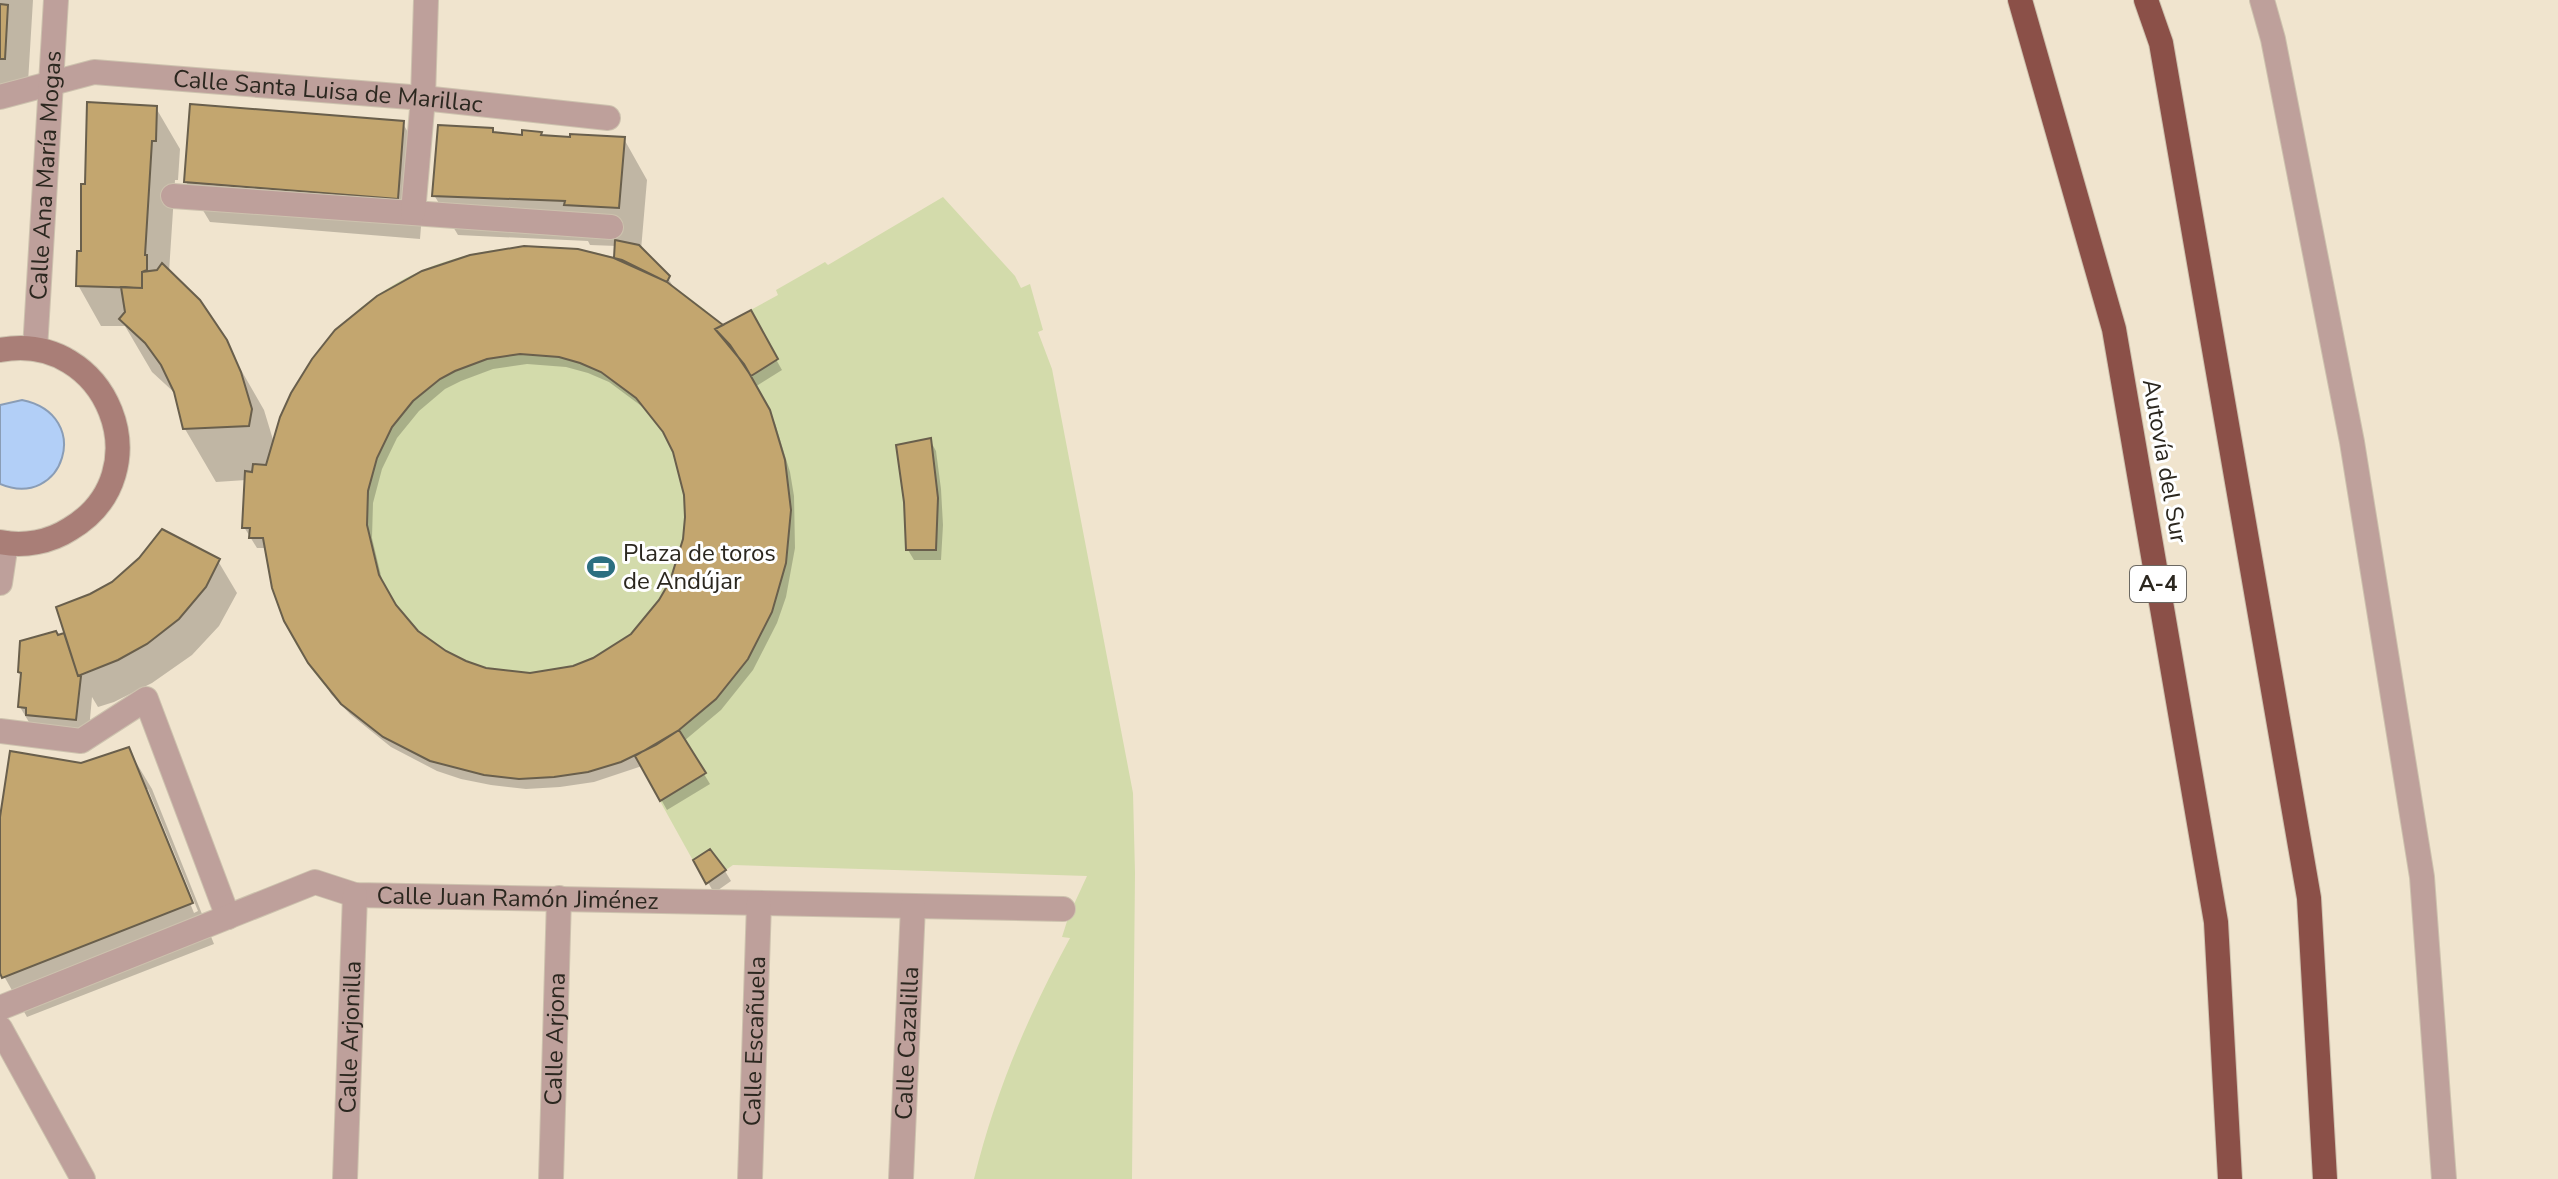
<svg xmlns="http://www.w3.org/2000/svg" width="2558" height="1179" font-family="'Nunito Sans',sans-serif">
<rect width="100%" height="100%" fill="#f0e4ce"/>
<path fill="#d3dbab" d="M943 197 1015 276 1021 288 1030 284 1043 330 1038 332 1052 369 1133 793 1135 873 1132 1179H974C996 1090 1027 1018 1070 938L1062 937 1069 915 1087 876 733 865 706 884 635 756C499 810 346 758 284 621 272 595 267 567 263 538H249V528H242L245 471 252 472 253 464 266 465C295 347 378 265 501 249 539 245 579 245 615 258 657 273 690 296 723 325L778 295 776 290 825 262 828 265Z"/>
<path fill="#b2cff7" stroke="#8a9db6" stroke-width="2" d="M22 400C95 415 63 511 0 484V405Z"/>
<path fill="#0003" fill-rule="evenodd" d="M0 0H33L27 99 0 93Z
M156 108 180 149 178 180H175L169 272 210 316 264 410 274 443 616 260 617 246 590 245 588 241 458 235 434 195 492 130 495 134 524 137 540 134 542 137 624 139 647 180 641 250 668 278 674 288 723 328 750 313 782 370 755 387 775 423 790 472 794 496 795 548 786 597 777 623 753 670 721 710 684 741 710 784 667 810 642 766 594 782 560 787 526 789 491 785 461 779 437 771 391 747 350 714 331 694 286 620 267 548H257L244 527 246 480 216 482 185 429 177 395 152 372 125 326H101L78 285 83 253ZM527 364 566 367 588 373 609 382 644 408 669 440 675 452 686 495 685 539 672 582 661 602 632 635 594 659 574 668 530 675 486 670 445 653 417 632 395 607 384 588 372 538 373 503 382 469 397 438 419 411 445 389 461 381 493 369Z
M402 122 426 163 420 239 210 222 186 182Z
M930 440 936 451 941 489 943 525 941 560H914L908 550Z
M218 561 237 593 219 626 192 655 152 683 114 702 98 707 92 697 88 741 33 729 20 707 23 677 20 672 58 637Z
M128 749 152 789 214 944 27 1017 0 969V831L81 765ZM144 789H148L198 911 194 913Z
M696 861 725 871 731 881 714 893Z"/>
<path fill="#c3a66f" stroke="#695f4c" stroke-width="2" fill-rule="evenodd" d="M0 4 8 5 5 59H0Z
M87 102 157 106 156 141H152L145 255H147V270L142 272V288L76 286 77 251H81V184H85Z
M190 104 404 121 398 199 184 182Z
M438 125 493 128V132L522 135V130L542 132 541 135 570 137V134L625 137 619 208 564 205 565 201 432 196Z
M615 240 639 245 670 276 667 282 614 258Z
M524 246 578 249 622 260 667 282 723 325 715 329 744 364 770 410 785 460 791 510 786 563 772 612 748 659 716 699 679 730 656 745 621 762 588 772 554 777 519 779 484 775 430 761 383 737 341 704 308 663 284 621 272 588 263 538H249L250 528H242L245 471 252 472 253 464 266 465 280 417 291 393 312 359 335 330 377 296 422 271 470 255ZM520 354 559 357 580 363 601 372 636 398 663 432 673 452 684 495 685 517 683 539 670 581 659 600 631 634 593 658 573 666 530 673 486 668 466 661 446 651 418 631 396 605 379 575 367 525 368 491 377 458 392 427 413 401 440 379 455 371 487 359Z
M162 263 200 300 227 340 241 372 252 409 249 426 183 429 174 392 161 365 145 343 119 319 125 312 121 287 142 288V272L157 270Z
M751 310 778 359 751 376 730 345 715 329Z
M931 438 938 498 936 550H906L904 502 896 445Z
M162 529 220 559 206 587 179 619 147 644 118 660 78 676 56 607 90 594 112 582 139 558Z
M56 631 58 635 64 633 78 676H81L76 720 26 715V708L18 707 21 673 18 672 20 641Z
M679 730 706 773 660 801 635 756Z
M129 747 193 903 2 978 0 973V817L10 751 81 763Z
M710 849 726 870 706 884 693 860Z"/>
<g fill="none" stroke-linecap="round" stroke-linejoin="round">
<g stroke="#cdc2ae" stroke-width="26">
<path id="service" d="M2262 0 2273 39 2352 442 2422 877 2444 1179"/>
</g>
<g stroke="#cdc2ae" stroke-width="26">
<g id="minor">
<path id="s1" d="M0 97 94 72 423 98 608 118"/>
<path d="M173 196 611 227"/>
<path d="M413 212 423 98 426 0"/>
<path d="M0 731 81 741 146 699 228 917"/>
<path id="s2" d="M0 1008 315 882 355 895 1063 909"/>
<path id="s3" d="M345 1179 355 895"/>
<path id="s4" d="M551 1179 559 898"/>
<path id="s5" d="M750 1179 759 903"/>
<path id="s6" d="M901 1179 913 906"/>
</g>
</g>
<g stroke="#cdc2ae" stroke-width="26">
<g id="tertiary">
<path id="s7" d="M35 349 56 0"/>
<path d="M0 583 6 543"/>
<path d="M0 1028 83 1179"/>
</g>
</g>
<g stroke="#cdc2ae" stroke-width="26">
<path id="secondary" d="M0 350C107 330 164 473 70 529 50 542 24 547 0 542"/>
</g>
<g stroke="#cdc2ae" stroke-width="26">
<path id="motorway" d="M2020 0 2114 329 2216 922 2230 1179
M2146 0 2161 43 2309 898 2325 1179"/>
</g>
<use href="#service" stroke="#bea09b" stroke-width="24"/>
<use href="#minor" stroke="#bea09b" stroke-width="24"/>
<use href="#tertiary" stroke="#bea09b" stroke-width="24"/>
<use href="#secondary" stroke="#a97e77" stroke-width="24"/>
<use href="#motorway" stroke="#8b5048" stroke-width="24"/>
</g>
<defs>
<g id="stadium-bare" transform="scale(2.16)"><path d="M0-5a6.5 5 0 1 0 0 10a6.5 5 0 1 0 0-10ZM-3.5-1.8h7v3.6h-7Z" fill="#2c6f81" stroke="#fff" stroke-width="2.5" paint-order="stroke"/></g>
</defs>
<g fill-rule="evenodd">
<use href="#stadium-bare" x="601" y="567"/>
</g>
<g text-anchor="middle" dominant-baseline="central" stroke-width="6" stroke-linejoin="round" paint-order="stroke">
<rect fill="#fff" stroke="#6b6862" stroke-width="2" x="2130" y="566" width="56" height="36" rx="6"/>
<g font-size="22" font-weight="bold" fill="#2b271f">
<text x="2158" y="584">A-4</text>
</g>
<g font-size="24" fill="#2b271f" stroke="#fff">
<text stroke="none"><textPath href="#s1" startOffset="332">Calle Santa Luisa de Marillac</textPath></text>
<text stroke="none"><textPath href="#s7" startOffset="174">Calle Ana María Mogas</textPath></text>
<text transform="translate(2165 461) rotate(80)">Autovía del Sur</text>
<text stroke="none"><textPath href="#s2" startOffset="544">Calle Juan Ramón Jiménez</textPath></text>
<text stroke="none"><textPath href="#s3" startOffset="142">Calle Arjonilla</textPath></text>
<text stroke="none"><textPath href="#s4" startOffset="140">Calle Arjona</textPath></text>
<text stroke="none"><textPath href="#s5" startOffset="138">Calle Escañuela</textPath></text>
<text stroke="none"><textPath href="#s6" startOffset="136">Calle Cazalilla</textPath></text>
</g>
<g font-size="24" fill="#2b271f" stroke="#fff" text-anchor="start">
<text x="623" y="553">Plaza de toros<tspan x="623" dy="28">de Andújar</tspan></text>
</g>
</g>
</svg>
